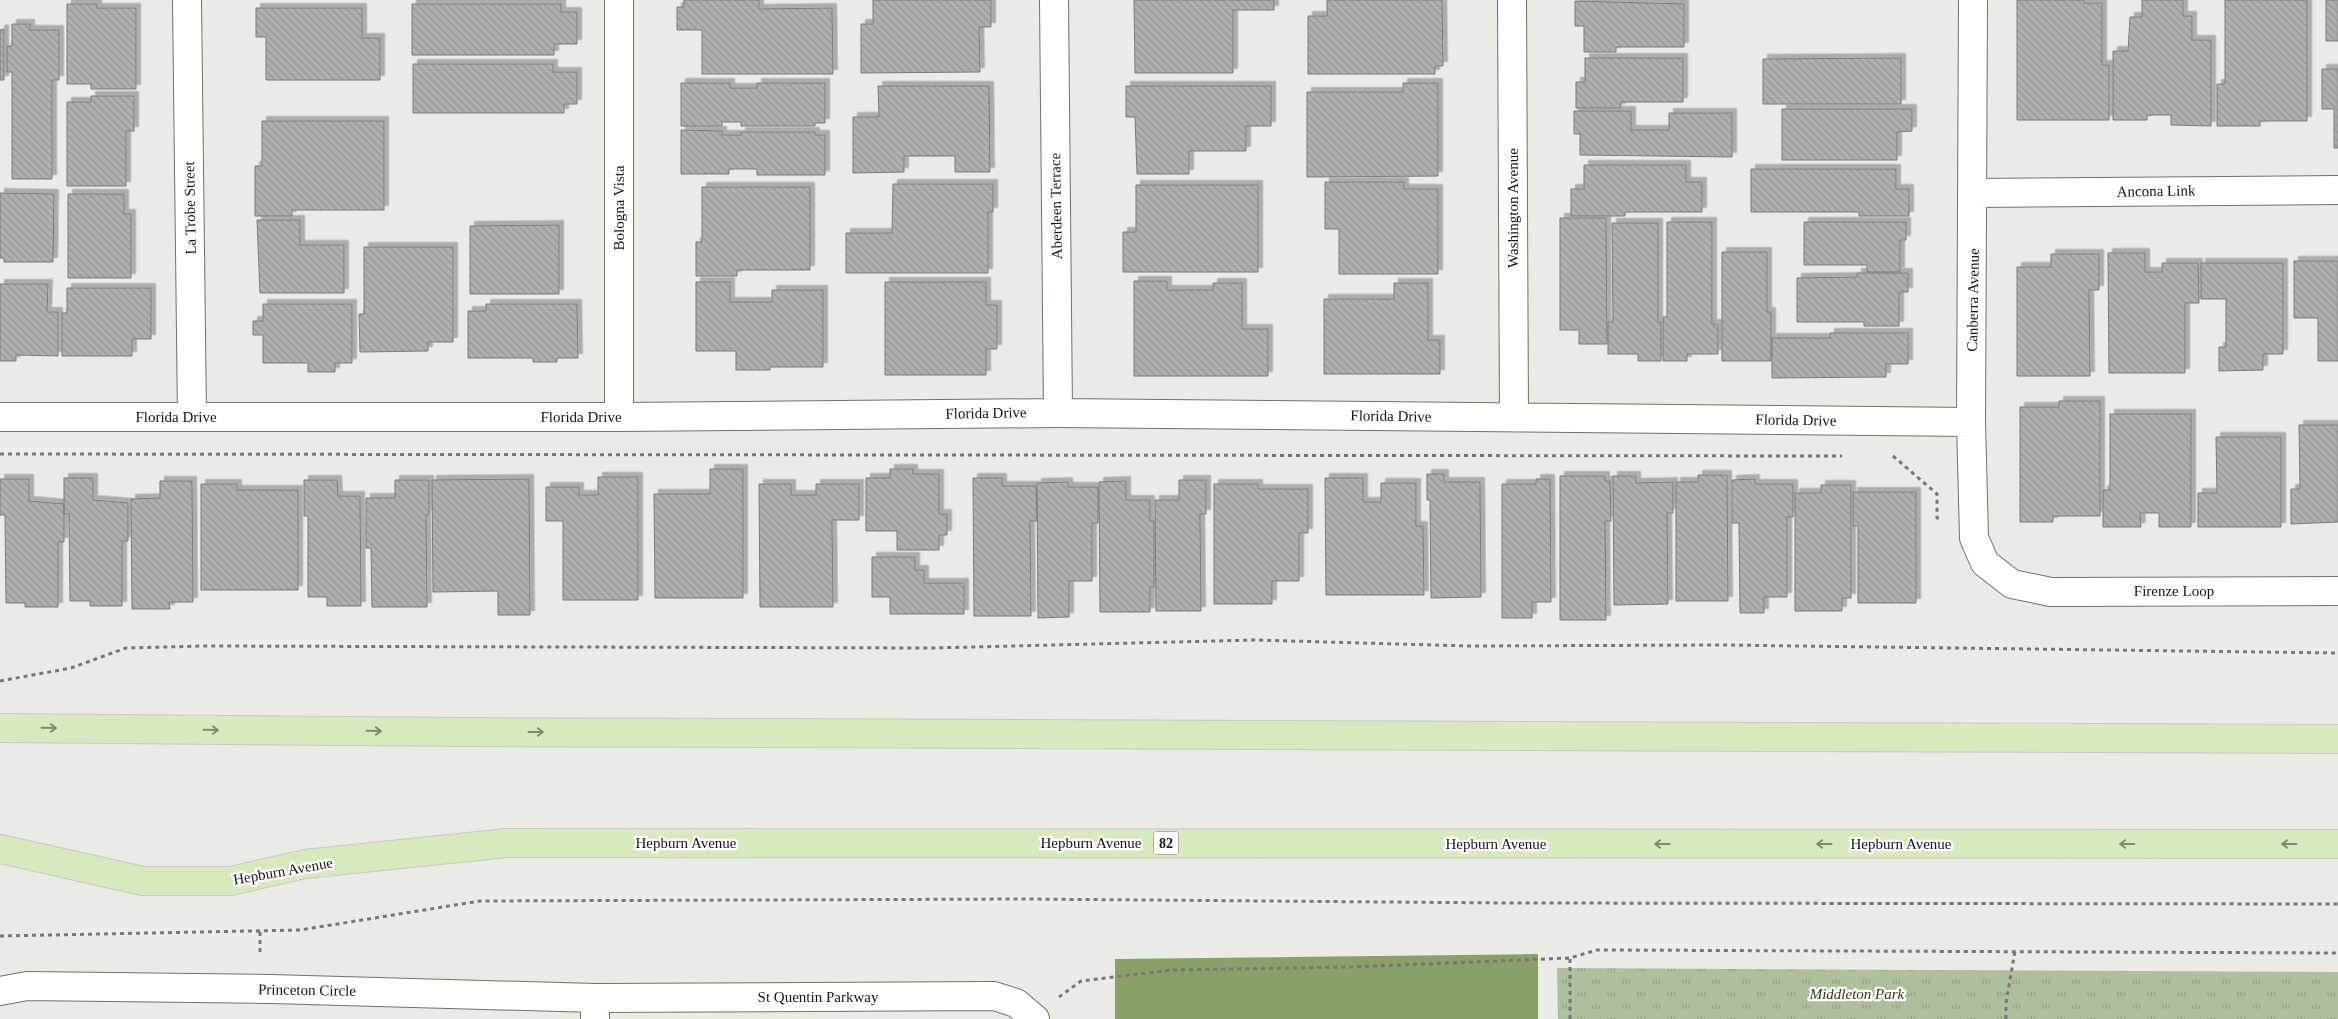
<svg xmlns="http://www.w3.org/2000/svg" width="2338" height="1019" font-family="Georgia,serif">
<defs>
<pattern id="park-tufts" width="24" height="20" patternUnits="userSpaceOnUse" patternTransform="scale(1.25)"><rect width="24" height="20" fill="#b0be9b"/><path d="M3 7l-1-3M5 7V3M7 7l1-3M15 17l-1-3M17 17v-4M19 17l1-3" fill="none" stroke="#96a285"/></pattern>
<pattern id="building-back-hatch" width="6" height="6" patternUnits="userSpaceOnUse" patternTransform="scale(1.25)"><rect width="6" height="6" fill="#aeb1a9"/><path d="M-1 5l2 2M0 0l6 6M5-1l2 2" fill="none" stroke="#959791"/></pattern>
<filter id="shadow"><feDropShadow dx="4.5" dy="-4.5" stdDeviation="0" flood-color="#0004"/></filter>
</defs>
<rect width="100%" height="100%" fill="#e9ece4"/>
<path fill="url(#park-tufts)" d="M1557 968 2338 972V1019H1558Z"/>
<path fill="#8b9f6a" d="M1538 954V1019H1115V959Z"/>
<path fill="url(#building-back-hatch)" stroke="#7a7d76" filter="url(#shadow)" d="M684 0H759V9L832 8 833 74H702V30H677V7H684Z
M873 0H991V27H979L980 72 861 73V24H873Z
M1134 0H1274V10H1233V73H1135Z
M1327 0H1442L1443 66H1435V74H1308V16H1327Z
M2017 0H2084V3H2102V65H2109V120H2017Z
M2142 0H2183V16H2192V40H2211V126L2171 125V115H2147V120H2113V51H2128L2130 17H2142Z
M2225 0H2307V121H2260V126H2217V84H2225Z
M2326 0H2338V41H2326Z
M1575 1 1684 4V47H1616V52H1584V26H1575Z
M67 4H97V8H136V89H91V84H67Z
M412 4H561V12H577V44H554V55H412Z
M256 8H362V38H380V80H266V37H256Z
M12 24H30V30H59V80H52V179H12V72H7V46H12Z
M4 29V80H0V30Z
M1585 58H1683V102H1621V108H1576V82H1585Z
M1901 58V104H1763V59Z
M413 64H553V72H577V104H564V113H413Z
M2322 69H2338V148H2334V109H2322Z
M681 83H730V88H757V83H825V123H815V126H741V122H722V126H681Z
M1403 83H1438V176L1307 177V92H1403Z
M878 86H989L990 172H955V156H904V172L853 173V117H879Z
M1126 86H1271V126H1246V151H1189V174H1137L1135 117H1126Z
M91 96H134V131H126V186H67V102H91Z
M1782 109H1912V131L1897 132V160H1782Z
M1574 111H1631V130H1669V113H1732V157L1580 155V134H1574Z
M262 121H384V210H292V216H255V166H262Z
M681 130 722 131V135H741V132H815V135H825V175H757V169H729V174H681Z
M1584 165H1686V182H1702V212H1625V216H1571V189H1584Z
M1751 169H1896V189H1909V216H1859V212H1751Z
M1325 182H1404V189H1438V274H1339V229H1325Z
M893 184H993V212H988V273H846V233H892Z
M1136 185H1258V272H1123V232H1136Z
M702 187H810V270H737V276H696V242H702Z
M0 193 54 194 53 262H4V258H0Z
M68 194H124V214H131V278H68Z
M1560 218H1606L1607 344H1579V330H1560Z
M257 220H300V245H344V293H260Z
M1667 222H1712V324H1718V354H1687V361H1663V317H1667Z
M1804 222H1906V240H1900V272H1867V265H1804Z
M1612 223H1658V322H1661V361H1638V354H1608V322H1613Z
M559 225V294H470V226Z
M364 247H453V342H428V351L360 352 359 314H364Z
M1722 252H1767V312H1771V361H1722Z
M2108 253H2145V272H2162V263H2198L2199 303H2185V373H2109Z
M2051 254H2099V290H2089L2090 376H2017V267H2051Z
M2294 261H2338V361H2318V318H2294Z
M2201 263H2283V354H2263V370L2219 371V347H2226V299H2201Z
M1857 273H1908V292H1899V326H1864V322H1797V278L1857 277Z
M1134 281H1167V290H1213V283H1242V329H1268V376H1134Z
M696 282H730V302H772V290H823V367H770V370H736V351H696Z
M885 282H986V305H997V349H986V375H885Z
M1394 283H1428V340H1440V374H1324V299H1394Z
M0 284H48L47 312H58V356L16 355V361H0Z
M67 288H151V339H132V356H62V313H67Z
M263 304H352V363H335V372H308V363H263V335H253V321H263Z
M486 304H577L578 358H557V362H533V358H468V311H486Z
M1830 333H1908V364H1886V377L1772 378V338H1830Z
M2059 401H2100V516H2053V522H2020V407H2059Z
M2110 414H2191V527H2159V513H2140L2141 527H2103V490H2110Z
M2299 425H2338V522L2291 524V489H2300Z
M2216 437H2281V527H2198V493H2217Z
M710 469H743V598H655L654 494H710Z
M890 469H913V474H939V514H947V535H939V550H897V531H866V478H890Z
M1427 474H1444V482H1480L1481 597 1431 598 1430 500H1427Z
M1698 475H1727L1728 601H1676V482H1698Z
M1560 476H1605V481H1610L1611 521H1605L1606 620H1560Z
M1613 476H1636V483L1673 482V513H1667L1668 604 1614 605Z
M598 477H638V600H563V521H546V487H579V495H598Z
M64 478H93V500L128 503V541H122V606H90V601H70L69 514H64Z
M973 478H1002V486H1036L1037 521H1030L1031 616H974Z
M1325 478H1363V502H1381V483H1416V526H1423L1424 595H1326Z
M0 479H29V501L64 504V542H58V607H25V603H6L5 515H0Z
M529 479 530 615H498V591L433 592 432 480Z
M1536 479H1550L1551 602H1532V618H1502V484H1536Z
M1755 479V484H1793V517H1787V597H1764V613H1740L1739 523H1732V480Z
M304 480H337L338 496H360L361 606H327V597H308V516H304Z
M395 480H429V515H426L427 607H372L371 548H366V498H395Z
M1179 480H1206V514H1200L1201 611H1156L1155 500H1179Z
M160 481H192L193 602H169L170 609H132L131 499 160 498Z
M1126 481V500H1150V521H1154V587H1150V612H1100L1099 482Z
M1068 482V487H1098V523H1092V581H1069V617L1038 618 1037 483Z
M201 484H237V490H298V590H201Z
M759 484H791V495H816V484H859V520H832L833 607H760Z
M1214 484H1258V489H1308V533H1299V581H1272V604H1214Z
M1821 485H1851V598H1842V611H1795V493H1821Z
M1853 492H1916V603H1858V526H1853Z
M872 557H915V570H924V583H964V614H890V597H872Z"/>
<g fill="none" stroke-linecap="round" stroke-linejoin="round">
<g stroke="#6f726b" stroke-width="30">
<path id="street" d="M187 0 192 417
M1054 0 1058 413
M1512 0 1514 417
M1973 0 1971 422 1974 538 1985 563 2012 584 2051 592 2338 591
M1974 193 2338 190
M0 417H619L1058 413 1971 422
M619 417V0
M0 991 27 986 271 989 595 998V1019
M595 998 994 996 1016 1003 1035 1019"/>
</g>
<g stroke="#c7c7c6" stroke-width="30">
<path id="primary" d="M0 728 467 732 2338 739
M0 849 143 881H231L305 864 507 843 2338 844"/>
</g>
<path stroke="#777874" stroke-width="3" stroke-dasharray="4 4" stroke-linecap="butt" d="M0 454 1842 456
M1893 456 1937 494V518H1942
M0 681 71 668 126 648 204 646 932 648 1255 640 1469 646 1723 645 2338 653
M260 932V956
M0 936 300 930 480 901 1024 899 1507 903 2338 904
M1059 997 1081 981 1171 970 1351 967 1570 958
M1570 1019V958L1597 950 2338 953
M2006 1019V1003L2015 951"/>
<use href="#street" stroke="#fff" stroke-width="28"/>
<use href="#primary" stroke="#d9e9bf" stroke-width="28"/>
</g>
<defs><path id="oneway-shaft" d="M-6 0H5M1.5-3L5.5 0L1.5 3" fill="none" stroke-width="1.6" stroke-linecap="round" stroke-linejoin="round" transform="scale(1.25)"/></defs>
<g stroke="#808a72">
<use href="#oneway-shaft" transform="translate(49 728) rotate(1)"/>
<use href="#oneway-shaft" transform="translate(211 730) rotate(1)"/>
<use href="#oneway-shaft" transform="translate(374 731) rotate(1)"/>
<use href="#oneway-shaft" transform="translate(536 732)"/>
<use href="#oneway-shaft" transform="translate(1662 844) rotate(-180)"/>
<use href="#oneway-shaft" transform="translate(1824 844) rotate(-180)"/>
<use href="#oneway-shaft" transform="translate(2127 844) rotate(-180)"/>
<use href="#oneway-shaft" transform="translate(2289 844) rotate(-180)"/>
</g>
<g text-anchor="middle" dominant-baseline="central" stroke-width="4.5" stroke-linejoin="round" paint-order="stroke">
<rect fill="#fff" stroke="#5a5b5a" stroke-width="1" x="1153.5" y="831.5" width="25" height="23" rx="4"/>
<g font-size="14" font-weight="bold" fill="#141513">
<text x="1166" y="843">82</text>
</g>
<g font-size="15" fill="#141513" stroke="#fff">
<text transform="translate(2156 191) rotate(-1)">Ancona Link</text>
<text transform="translate(1056 206) rotate(-91)">Aberdeen Terrace</text>
<text transform="translate(190 208) rotate(-91)">La Trobe Street</text>
<text transform="translate(619 208) rotate(-90)">Bologna Vista</text>
<text transform="translate(1513 208) rotate(-90)">Washington Avenue</text>
<text transform="translate(1973 300) rotate(-89)">Canberra Avenue</text>
<text transform="translate(986 413) rotate(-1)">Florida Drive</text>
<text transform="translate(1391 416) rotate(1)">Florida Drive</text>
<text x="176" y="417">Florida Drive</text>
<text x="581" y="417">Florida Drive</text>
<text transform="translate(1796 420) rotate(1)">Florida Drive</text>
<text x="2174" y="591">Firenze Loop</text>
<text x="686" y="843">Hepburn Avenue</text>
<text x="1091" y="843">Hepburn Avenue</text>
<text x="1496" y="844">Hepburn Avenue</text>
<text x="1901" y="844">Hepburn Avenue</text>
<text transform="translate(283 871) rotate(-10)">Hepburn Avenue</text>
<text transform="translate(307 990) rotate(1)">Princeton Circle</text>
<text x="818" y="997">St Quentin Parkway</text>
</g>
<g font-size="15" font-style="italic" fill="#2c3911" stroke="#fff">
<text x="1857" y="994">Middleton Park</text>
</g>
</g>
</svg>
